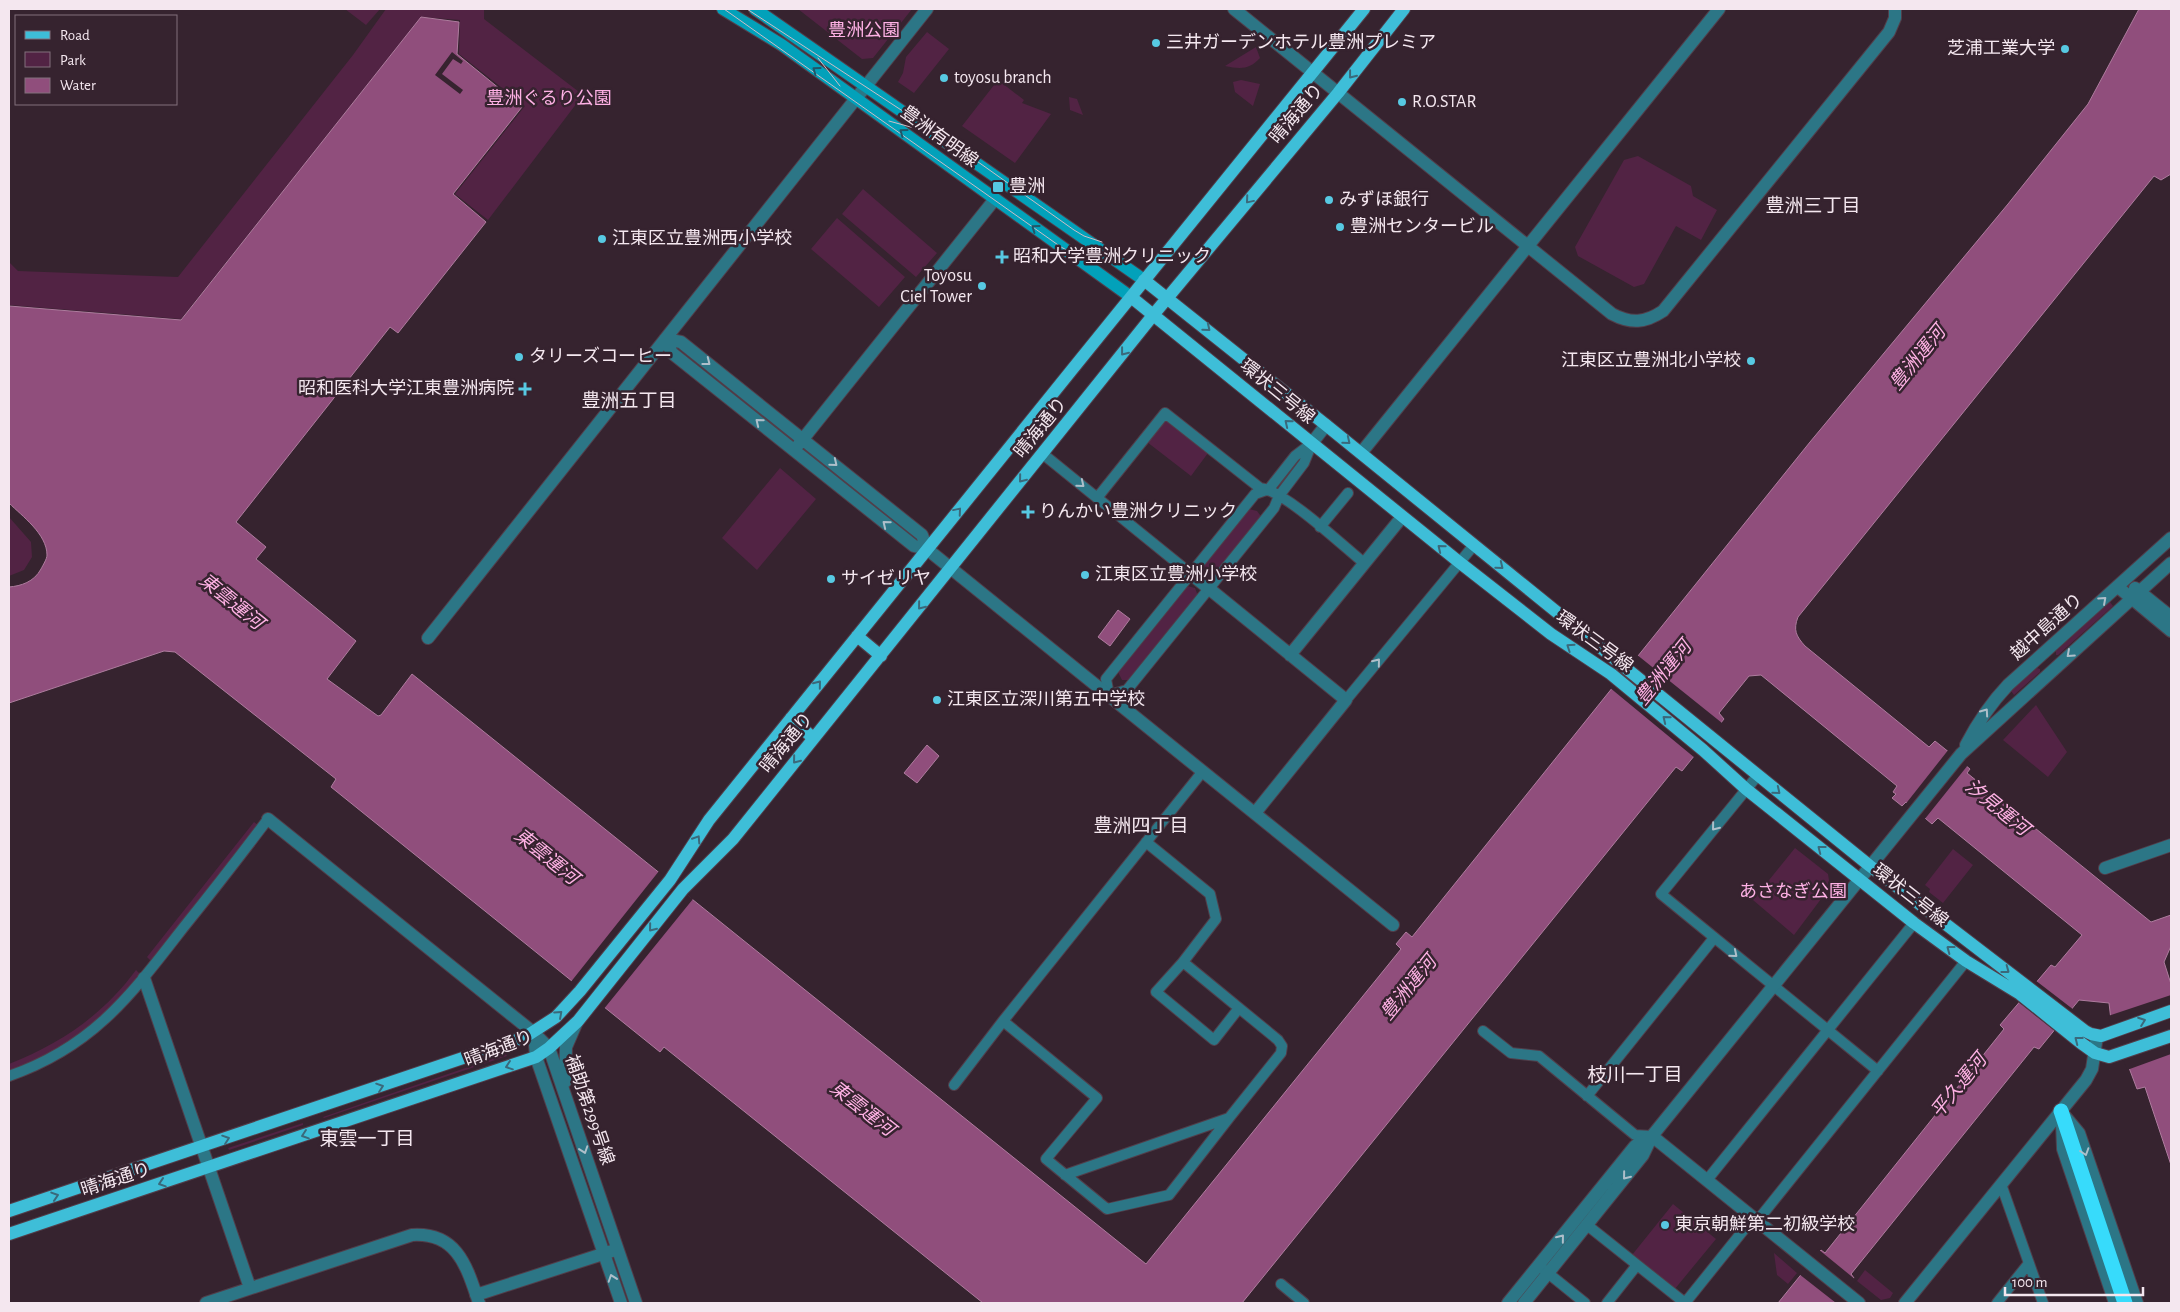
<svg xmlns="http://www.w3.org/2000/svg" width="2180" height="1312" font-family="'Alegreya Sans','Noto Sans JP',sans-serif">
<rect width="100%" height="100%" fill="#36232f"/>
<path fill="#522344" d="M345 9H380L366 25Z
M386 9H484V19L583 95 488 220 455 194 525 106 459 54 460 20 421 17 181 319 9 305V262L18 271 178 277 353 55Z
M798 9H912L873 58 862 59Z
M927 32 949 49 914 93 898 82 903 73 906 57Z
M1256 47 1260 58C1249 70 1240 69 1225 66Z
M998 80 1024 100 1022 103 1051 114 1015 163 962 126Z
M1241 80 1260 84 1253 106 1235 92 1233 82Z
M1069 97 1077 99 1083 115 1070 110Z
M1638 156 1691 186 1693 196 1717 210 1701 240 1676 226 1644 284 1634 287 1578 256 1575 247 1624 160Z
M863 189 937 253 916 277 842 214Z
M837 218 905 277 879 307 811 249Z
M1167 420 1208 453 1191 476 1147 442 1164 421Z
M780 468 816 499 757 570 722 538Z
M1249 509 1257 511 1260 515V521L1214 576H1206L1202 568Z
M9 517 31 542 32 557 24 570 9 576Z
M1187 586 1195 588 1198 596 1132 680H1122L1118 672Z
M2110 602 2113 606 2058 655H2056V651Z
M2037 668 2040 669V672L2014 695 2011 691Z
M2036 705 2067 752 2048 777 2003 740Z
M254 822 259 826 151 961 147 957Z
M1795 848 1828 874 1830 887 1794 935 1753 900Z
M1953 849 1973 865 1943 903 1929 892 1930 889 1925 885Z
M136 970 142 976 100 1021 45 1057 9 1072V1064C60 1044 103 1015 136 970Z
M506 1054 507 1056 324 1118 323 1117Z
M303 1123V1125L229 1150 228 1148Z
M1673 1204 1716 1239 1674 1290 1632 1255Z
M1774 1253 1797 1273 1788 1284 1777 1275Z
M1865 1270 1893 1293 1890 1298 1881 1300 1857 1281Z"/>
<path fill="#904e7c" stroke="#ae7c9e" d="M2139 9H2171V174L2161 180 2154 176 1798 617C1793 630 1796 636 1805 646L1929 747 1935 741 1970 769 1967 773 2151 922 2171 915V946L2164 962 2171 984V1165L2145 1087 2137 1089 2111 1020 2109 1003 2079 1000 2039 1049 2034 1047 1851 1274 1854 1278 1833 1303H1778L1821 1250 1825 1253 2004 1029 2000 1025 2051 965 2055 967 2082 935 1938 818 1932 824 1906 802 1902 806 1892 798 1896 794 1893 792 1897 786 1761 675 1749 676 1719 713 1724 719 1682 771 1676 767 1242 1303H983L664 1047 660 1052 331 787 336 779 175 652 164 651 9 703V587C21 586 34 582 41 569 43 565 47 559 47 555 47 534 22 516 9 503V306L181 320 421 17 459 22 457 54 522 107 453 194 486 222 398 333 390 327 236 522 266 547 256 559 356 641 327 679 378 716 381 715 412 674 1146 1264 1401 949 1396 944 1406 932 1412 937 1810 442 2008 204 2088 104Z
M1118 610 1130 619 1110 646 1098 637Z
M927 745 939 756 917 783 904 773Z"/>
<path fill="#36232f" d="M452 52 463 61 461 64 453 59 442 74 463 90 460 94 435 75Z
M1636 654 1722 723 1695 758 1609 687Z
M1949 749 1968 765 1924 820 1904 806Z
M659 871 693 899 603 1010 570 983Z
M2035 980 2074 1010 2056 1032 2017 1001Z
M2171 995V1054L2127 1070 2108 1016Z
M1818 1249 1856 1280 1836 1303 1799 1274Z"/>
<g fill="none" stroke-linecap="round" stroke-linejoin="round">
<g stroke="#513e4a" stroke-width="12">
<path id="minor" d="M1312 443 1304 463 1279 496 1274 508 1127 690 1109 695 1106 679 1255 494 1269 489 1295 456Z
M1043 454 1191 574
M1097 498 1165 413 1260 488C1284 490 1343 546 1364 563
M1320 527 1348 493
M1346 700 1474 545
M1758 775 1661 894 1878 1071
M1183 962 1156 992 1214 1040 1239 1008
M1003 1021 1097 1098 1046 1159 1107 1209 1169 1195 1229 1118
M1483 1031 1511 1053 1539 1056 1635 1135 1652 1136
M9 1076C93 1047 131 995 183 928 212 892 240 856 268 819
M954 1085 1003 1021 1203 771
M1587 1096 1714 938
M1065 1175 1229 1118 1281 1053 1282 1046 1278 1040 1183 962 1216 919 1210 894 1146 842
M1707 1180 1914 923
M2001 1184 2043 1303
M1587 1225 1685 1303
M1543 1269 1585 1303
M1281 1284 1304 1303
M1607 1303 1637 1265
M1685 1303 1746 1227 1758 1220 1966 961
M1997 1303 2029 1263"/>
</g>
<g stroke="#513e4a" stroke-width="14">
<path id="tertiary" d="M1234 9 1612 314C1631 324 1645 323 1663 311L1889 32 1895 18V9
M665 339 672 353 914 546 927 549 1393 925
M665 339 681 342 922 535 927 549
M1312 443 1326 425
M799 444 995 199
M1361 453 1719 9
M1191 574 1346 700 1255 813
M2118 587 2171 631
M2135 588 2171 617
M428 638 927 9
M1290 655 1402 517
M1966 745C1978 722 1990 704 2008 685L2171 538
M268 819 534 1033 549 1048 636 1303
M2105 868 2171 845
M144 978 250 1288
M534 1033 536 1057 621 1303
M565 1082 566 1047 576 1024
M2064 1115 2079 1133 2137 1303
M2062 1123 2063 1149 2115 1303
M1652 1136 1859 1303
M476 1295 612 1251
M206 1303 412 1235C458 1232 467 1268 479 1303
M1508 1303 1635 1146 1652 1136
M1524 1303 1643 1155 1652 1136 1961 754 2171 563
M1905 1303 2086 1080 2092 1069 2097 1036"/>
</g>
<g stroke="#513e4a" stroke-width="14">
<path id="secondary" d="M723 9 782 45 1131 297
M755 9 1144 280"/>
</g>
<g stroke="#513e4a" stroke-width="14">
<path id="primary" d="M1144 280 1326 425 1870 866 2085 1031 2091 1034 2101 1036 2171 1011
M1131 297 1459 562 1551 634 1611 674 1703 750 1746 789 1914 923 1966 961 2020 994 2081 1043 2095 1053 2109 1057 2171 1036
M857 636 881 656
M791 718 813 738
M9 1211 525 1037 556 1017 580 991 670 880 709 820C927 549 1145 279 1364 9
M9 1234 536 1057 549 1048 578 1021 683 889 733 839 1154 314 1338 93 1404 9"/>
</g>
<g stroke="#513e4a" stroke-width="17">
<path id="motorway" d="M2061 1111 2125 1303"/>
</g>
<use href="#minor" stroke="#2c7686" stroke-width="10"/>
<use href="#tertiary" stroke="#2c7686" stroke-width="12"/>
<use href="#secondary" stroke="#02a1ba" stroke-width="12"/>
<use href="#primary" stroke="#3ebed8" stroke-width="12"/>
<use href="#motorway" stroke="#37dbfb" stroke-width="15"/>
<path stroke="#ccbec7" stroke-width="1" d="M724 9 1061 247 1085 260 1099 263
M747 9 950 142 1074 230 1084 236 1102 242
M818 58 840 86
M889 121 932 133"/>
</g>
<defs><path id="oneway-chevron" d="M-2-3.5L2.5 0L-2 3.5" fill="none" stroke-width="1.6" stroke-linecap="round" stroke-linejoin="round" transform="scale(1.25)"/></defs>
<g stroke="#215567">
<use href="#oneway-chevron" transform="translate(816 70) rotate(-144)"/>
<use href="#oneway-chevron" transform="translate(903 132) rotate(-144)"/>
<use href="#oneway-chevron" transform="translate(1035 228) rotate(-144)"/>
</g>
<g stroke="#3a697b">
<use href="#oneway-chevron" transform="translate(1352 75) rotate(128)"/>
<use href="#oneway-chevron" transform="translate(1249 200) rotate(130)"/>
<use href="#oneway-chevron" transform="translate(1207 328) rotate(39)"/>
<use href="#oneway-chevron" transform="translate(1124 352) rotate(128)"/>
<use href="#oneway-chevron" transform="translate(1288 423) rotate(-141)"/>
<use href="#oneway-chevron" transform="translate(1347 441) rotate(39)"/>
<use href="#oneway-chevron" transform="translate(1022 479) rotate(129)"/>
<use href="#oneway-chevron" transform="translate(958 511) rotate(-50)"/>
<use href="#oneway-chevron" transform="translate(1441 548) rotate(-141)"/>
<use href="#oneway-chevron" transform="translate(1500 566) rotate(39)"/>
<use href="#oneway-chevron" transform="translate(921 606) rotate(129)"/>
<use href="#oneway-chevron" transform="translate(1570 647) rotate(-146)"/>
<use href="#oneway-chevron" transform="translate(818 684) rotate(-51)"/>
<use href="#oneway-chevron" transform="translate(1666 719) rotate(-141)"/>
<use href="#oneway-chevron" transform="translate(796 760) rotate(129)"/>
<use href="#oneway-chevron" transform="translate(1777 791) rotate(39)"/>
<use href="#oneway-chevron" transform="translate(697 839) rotate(-57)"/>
<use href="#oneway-chevron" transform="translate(1821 849) rotate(-142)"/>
<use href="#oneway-chevron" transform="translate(652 928) rotate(129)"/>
<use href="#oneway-chevron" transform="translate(1950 949) rotate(-143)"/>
<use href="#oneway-chevron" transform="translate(2006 970) rotate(37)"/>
<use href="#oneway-chevron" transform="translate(559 1014) rotate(-42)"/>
<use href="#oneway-chevron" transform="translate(2142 1021) rotate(-20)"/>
<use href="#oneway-chevron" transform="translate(2078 1040) rotate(-142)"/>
<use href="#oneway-chevron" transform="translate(509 1066) rotate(161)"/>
<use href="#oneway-chevron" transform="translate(380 1087) rotate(-19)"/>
<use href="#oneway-chevron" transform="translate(305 1135) rotate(161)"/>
<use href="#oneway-chevron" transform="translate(226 1139) rotate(-19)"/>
<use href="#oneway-chevron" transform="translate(162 1183) rotate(162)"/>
<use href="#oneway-chevron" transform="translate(55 1196) rotate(-18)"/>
</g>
<g stroke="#aebfca">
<use href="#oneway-chevron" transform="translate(707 362) rotate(38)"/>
<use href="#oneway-chevron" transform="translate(759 422) rotate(-141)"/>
<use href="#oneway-chevron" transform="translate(834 463) rotate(39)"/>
<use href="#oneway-chevron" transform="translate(1081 484) rotate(39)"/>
<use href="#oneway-chevron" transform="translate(886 524) rotate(-141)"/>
<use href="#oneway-chevron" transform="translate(2103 600) rotate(-42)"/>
<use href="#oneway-chevron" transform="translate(2070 654) rotate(138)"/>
<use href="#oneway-chevron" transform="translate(1377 662) rotate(-51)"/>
<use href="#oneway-chevron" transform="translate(1985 712) rotate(-55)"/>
<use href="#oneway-chevron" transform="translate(1715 827) rotate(129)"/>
<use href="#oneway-chevron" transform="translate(1734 954) rotate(40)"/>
<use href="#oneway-chevron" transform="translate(584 1150) rotate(71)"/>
<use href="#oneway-chevron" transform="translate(2085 1152) rotate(72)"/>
<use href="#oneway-chevron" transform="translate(1626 1176) rotate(129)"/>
<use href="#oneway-chevron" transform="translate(1561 1238) rotate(-51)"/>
<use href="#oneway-chevron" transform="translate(612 1278) rotate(-109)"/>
</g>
<g fill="#57c9e2" stroke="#36232f" stroke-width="2">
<circle cx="1156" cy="43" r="5"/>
<circle cx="2065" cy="49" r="5"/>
<circle cx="944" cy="78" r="5"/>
<circle cx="1402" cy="102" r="5"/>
<rect x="992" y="181" width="12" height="12" rx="2.5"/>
<circle cx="1329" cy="200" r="5"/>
<circle cx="1340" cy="227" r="5"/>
<circle cx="602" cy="239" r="5"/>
<path d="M999.5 249.5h5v5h5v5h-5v5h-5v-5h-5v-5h5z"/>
<circle cx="982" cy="286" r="5"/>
<circle cx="519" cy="357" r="5"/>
<circle cx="1751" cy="361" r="5"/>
<path d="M522.5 381.5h5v5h5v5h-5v5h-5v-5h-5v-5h5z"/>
<path d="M1025.5 504.5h5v5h5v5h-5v5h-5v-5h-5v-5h5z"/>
<circle cx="1085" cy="575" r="5"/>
<circle cx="831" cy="579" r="5"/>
<circle cx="937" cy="700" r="5"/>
<circle cx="1665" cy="1225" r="5"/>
</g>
<g text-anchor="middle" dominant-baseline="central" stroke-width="5" stroke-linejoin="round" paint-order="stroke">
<g font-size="18" fill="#feb1e5" stroke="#36232f">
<text x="864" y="31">豊洲公園</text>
<text x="549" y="99">豊洲ぐるり公園</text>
<text x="1793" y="892">あさなぎ公園</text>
</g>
<g font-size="18" fill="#f4e7ef" stroke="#36232f" text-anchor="start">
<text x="1166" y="43">三井ガーデンホテル豊洲プレミア</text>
<text x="2055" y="49" text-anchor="end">芝浦工業大学</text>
<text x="954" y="78">toyosu branch</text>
<text x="1412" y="102">R.O.STAR</text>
<text x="1009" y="187">豊洲</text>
<text x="1339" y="200">みずほ銀行</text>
<text x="1350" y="227">豊洲センタービル</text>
<text x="612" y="239">江東区立豊洲西小学校</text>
<text x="1013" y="257">昭和大学豊洲クリニック</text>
<text x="972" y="276" text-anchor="end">Toyosu<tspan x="972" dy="21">Ciel Tower</tspan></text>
<text x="529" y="357">タリーズコーヒー</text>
<text x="1741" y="361" text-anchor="end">江東区立豊洲北小学校</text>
<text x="514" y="389" text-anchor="end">昭和医科大学江東豊洲病院</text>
<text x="1039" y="512">りんかい豊洲クリニック</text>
<text x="1095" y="575">江東区立豊洲小学校</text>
<text x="841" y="579">サイゼリヤ</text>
<text x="947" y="700">江東区立深川第五中学校</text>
<text x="1675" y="1225">東京朝鮮第二初級学校</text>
</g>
<g font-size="18" fill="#f4e7ef" stroke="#36232f">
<text transform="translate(1297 114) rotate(-50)">晴海通り</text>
<text transform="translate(939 137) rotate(36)">豊洲有明線</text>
<text transform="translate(1277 392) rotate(39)">環状三号線</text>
<text transform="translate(1041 428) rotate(-51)">晴海通り</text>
<text transform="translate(2047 627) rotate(-42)">越中島通り</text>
<text transform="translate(1594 642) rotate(36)">環状三号線</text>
<text transform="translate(787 743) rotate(-51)">晴海通り</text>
<text transform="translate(1910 896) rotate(38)">環状三号線</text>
<text transform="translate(499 1049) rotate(-21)">晴海通り</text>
<text transform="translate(589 1110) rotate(71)">補助第299号線</text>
<text transform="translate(116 1180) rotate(-18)">晴海通り</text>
</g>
<g font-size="19" fill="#f4e7ef" stroke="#36232f">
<text x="1813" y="206">豊洲三丁目</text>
<text x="629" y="401">豊洲五丁目</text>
<text x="1141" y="826">豊洲四丁目</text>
<text x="1635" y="1075">枝川一丁目</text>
<text x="367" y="1139">東雲一丁目</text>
</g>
<g font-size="19" font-style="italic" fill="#feb1e4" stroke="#36232f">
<text transform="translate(1918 358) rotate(-51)">豊洲運河</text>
<text transform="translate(231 602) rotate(39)">東雲運河</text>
<text transform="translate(1664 673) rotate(-51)">豊洲運河</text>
<text transform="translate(1997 808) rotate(39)">汐見運河</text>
<text transform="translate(546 857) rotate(39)">東雲運河</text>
<text transform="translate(1409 988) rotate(-51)">豊洲運河</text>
<text transform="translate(1959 1086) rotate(-51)">平久運河</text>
<text transform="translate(862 1109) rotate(38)">東雲運河</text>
</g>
</g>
<rect width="2180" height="1312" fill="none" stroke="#f4e7ef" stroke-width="20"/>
<rect x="15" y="15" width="162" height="90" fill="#36232f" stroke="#82717c"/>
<rect x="25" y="31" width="25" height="8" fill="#3ebed8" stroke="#82717c"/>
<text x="60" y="40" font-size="15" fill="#f4e7ef">Road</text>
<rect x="25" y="52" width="25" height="15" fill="#522344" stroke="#82717c"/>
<text x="60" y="65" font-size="15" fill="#f4e7ef">Park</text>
<rect x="25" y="78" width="25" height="15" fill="#904e7c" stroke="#82717c"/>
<text x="60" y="90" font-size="15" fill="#f4e7ef">Water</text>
<path d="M2005 1287v8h138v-8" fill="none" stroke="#f4e7ef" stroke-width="2.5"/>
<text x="2012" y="1287" font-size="15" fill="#f4e7ef" stroke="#36232f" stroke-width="4" paint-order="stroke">100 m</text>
</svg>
